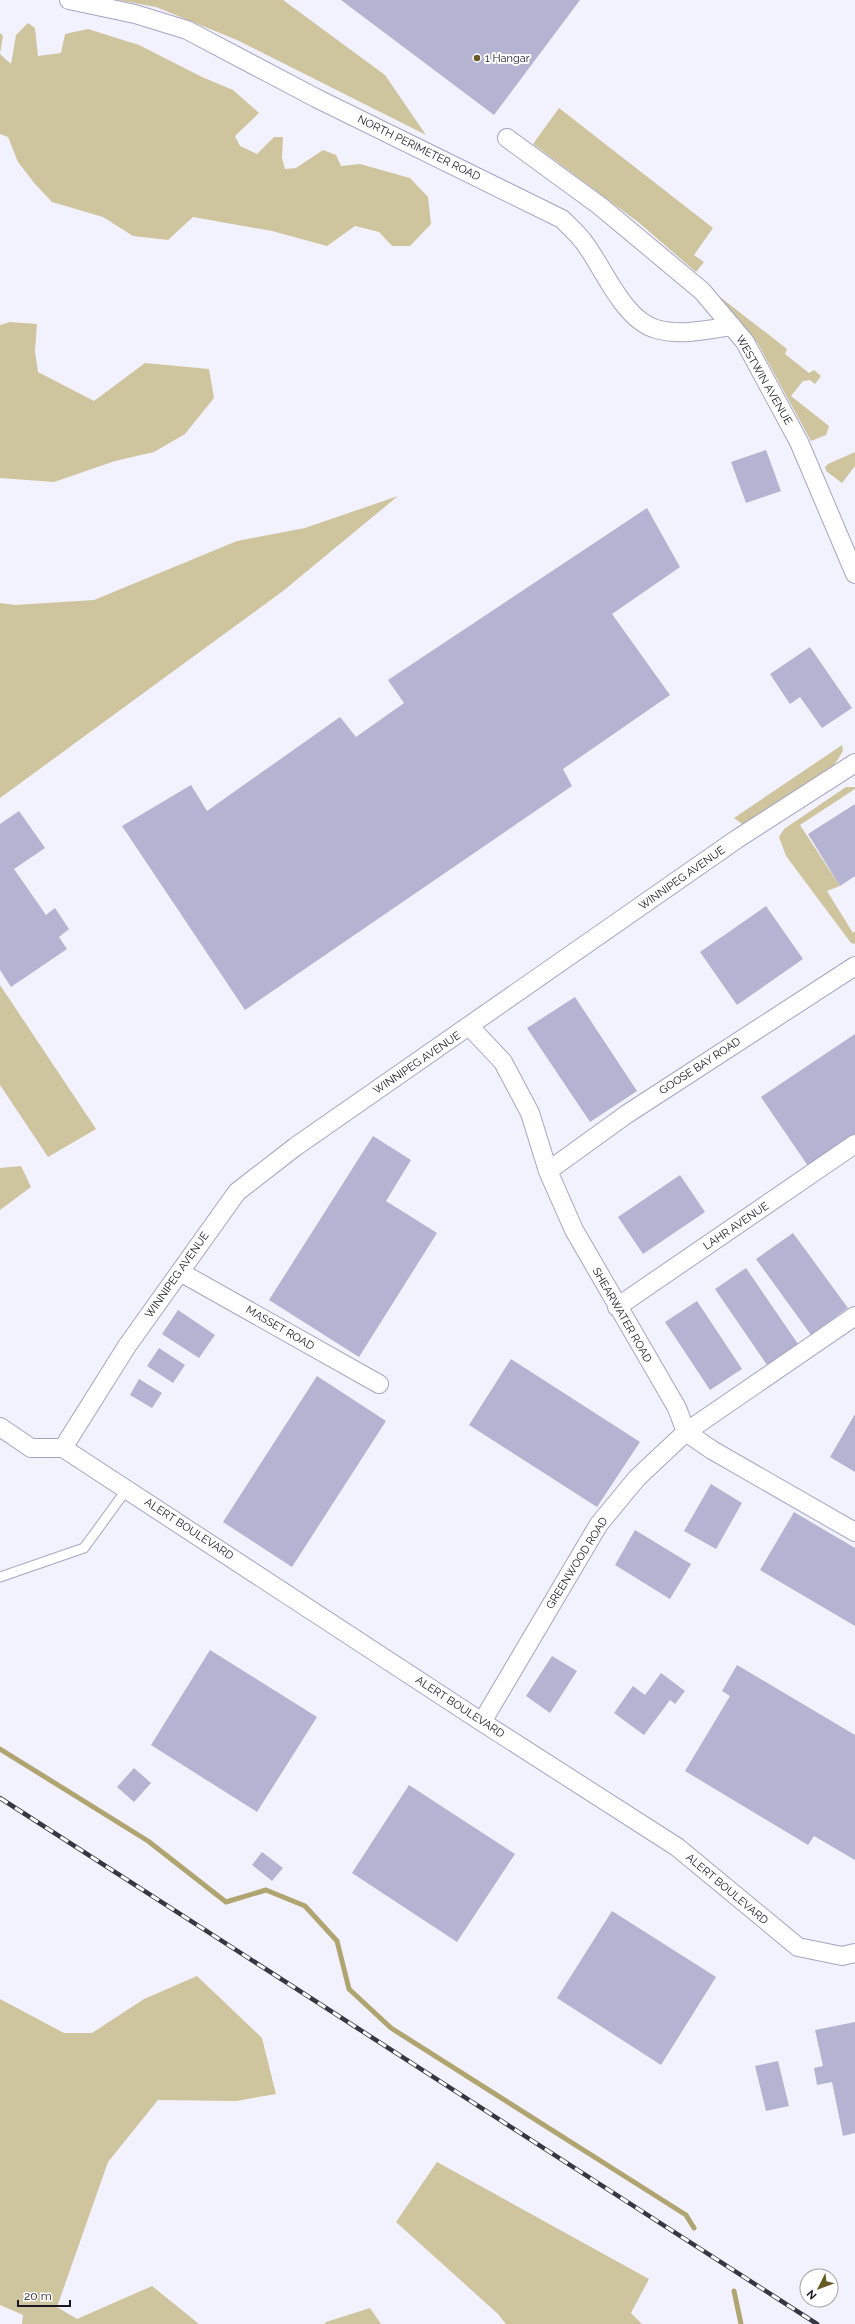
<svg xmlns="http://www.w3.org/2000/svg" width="855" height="2324" font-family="Raleway,sans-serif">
<rect width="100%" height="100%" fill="#f2f2ff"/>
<path fill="#cec49e" d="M117 0H283L385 75 426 135 237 40 156 7Z
M28 23 35 28 38 56 61 53 65 34 88 29 139 45 202 77 233 90 259 113 235 136 240 146 257 154 274 137H283L282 158 285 169 296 168 323 150 336 155 341 166 360 164 410 178 428 197 431 224 410 246H392L379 232 355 226 327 246 272 231 193 217 168 240 133 236 103 217 52 202 35 184 18 162 8 137 0 134V33L3 36 0 54 11 64 16 35Z
M559 108 713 228 694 255 704 262 696 272 638 222 533 144Z
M720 297 787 349 785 354 809 373 814 370 821 376 815 384 810 380 803 381 791 396 829 426 826 435 811 441 757 342 718 299Z
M10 322 37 324 35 351 38 372 94 401 145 363 209 369 214 398 185 434 154 452 115 461 54 482 0 478V325Z
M855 452V466L842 483 826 471 825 467 828 464Z
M398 496 283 591 0 798V603L15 605 94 600 237 541 305 528Z
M842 745 843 751C840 755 837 762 833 766 818 781 761 819 742 824L734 818Z
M846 787H855V789L800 825 840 886 827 891 853 933 855 931V944L851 943 786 856 779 837 784 829Z
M0 985 96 1129 48 1157 0 1085Z
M21 1166 31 1187 0 1210V1168Z
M197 1976 262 2038 276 2094 236 2101 158 2100 108 2162 57 2307 77 2319 152 2286 199 2324H22L23 2315 0 2305V1999L64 2033H92L144 1999Z
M437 2162 649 2279 631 2313 642 2324H506L498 2314 396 2222Z
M370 2308 381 2324H324L326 2322Z"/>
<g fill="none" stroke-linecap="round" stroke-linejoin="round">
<path stroke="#b0a471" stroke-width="5" d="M0 1749 148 1841 226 1902 266 1890 305 1906 337 1941 349 1989 391 2028 686 2215 694 2228
M734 2291 741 2324"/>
</g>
<path fill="#b4b3d2" d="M341 0H580L494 115Z
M766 450 781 491 746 503 731 462Z
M647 508 680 567 612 614 670 695 563 769 572 786 245 1010 122 826 191 785 207 811 340 717 356 737 404 703 388 680Z
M810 647 852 708 822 728 800 697 790 704 770 674Z
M855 804V876L840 886 808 834Z
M19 811 45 848 14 869 46 915 55 908 69 929 59 937 67 949 11 987 0 970V824Z
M766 906 803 959 737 1005 700 952Z
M575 997 637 1091 590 1122 527 1028Z
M855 1034V1134L808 1166 761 1097Z
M373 1136 411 1160 386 1201 437 1233 359 1357 269 1300Z
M680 1175 705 1212 643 1254 618 1217Z
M793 1233 848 1308 811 1335 756 1259Z
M746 1268 798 1344 767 1365 715 1289Z
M697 1301 742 1369 710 1390 665 1322Z
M178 1310 215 1335 199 1358 162 1334Z
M159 1348 185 1365 173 1383 147 1366Z
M511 1359 640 1442 597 1507 469 1425Z
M317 1376 386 1421 292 1567 223 1522Z
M139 1379 162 1393 152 1408 130 1395Z
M855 1414V1472L830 1457Z
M711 1484 742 1503 716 1549 684 1531Z
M794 1512 855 1548V1626L760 1570Z
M635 1530 691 1564 670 1599 615 1565Z
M210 1650 317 1717 257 1812 151 1745Z
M552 1656 577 1671 550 1713 526 1696Z
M737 1665 855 1735V1860L814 1836 808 1845 685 1771 730 1696 722 1691Z
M661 1673 685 1691 675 1704 670 1700 644 1735 614 1713 633 1686 645 1695Z
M134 1768 151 1783 134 1802 117 1787Z
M409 1785 515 1854 457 1942 352 1873Z
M262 1852 283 1868 272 1881 252 1865Z
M612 1911 716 1977 661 2065 557 1998Z
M855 2022V2133L843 2136 832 2082 817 2085 814 2068 823 2066 815 2030Z
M778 2061 789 2106 766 2111 755 2066Z"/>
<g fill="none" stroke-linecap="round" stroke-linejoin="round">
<g stroke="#a5a4c3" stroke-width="11">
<path id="lane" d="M0 1577 84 1548 127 1489"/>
</g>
<g stroke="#a5a4c3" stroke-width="20">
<path id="street" d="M69 0 135 14 187 30 316 98 562 219C569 226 577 233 583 241 603 266 622 319 656 329 680 336 707 330 732 326
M507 138 600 206 702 291 745 342 799 442 855 574
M470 1027 503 1062 530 1113 548 1171 574 1230 677 1408 686 1432 712 1450 855 1532
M548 1171 627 1114 855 966
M180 1272 379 1384
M617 1307 855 1144
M0 1427 31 1448H63
M63 1448 127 1346 237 1192 295 1147 737 839 855 763
M63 1448 482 1722 677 1847 798 1947 842 1956 855 1953
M482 1722 599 1524 637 1478 686 1432 855 1316"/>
</g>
<use href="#lane" stroke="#fff" stroke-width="9"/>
<use href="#street" stroke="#fff" stroke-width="18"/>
<g stroke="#373742" stroke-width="4.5">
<path id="rail" d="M0 1798 817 2324"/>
</g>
<use href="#rail" stroke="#fff" stroke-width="3" stroke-dasharray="9" stroke-linecap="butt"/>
</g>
<circle fill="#675a27" stroke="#fff" stroke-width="1.5" cx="477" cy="58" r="4"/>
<g text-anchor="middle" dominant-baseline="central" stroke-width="4" stroke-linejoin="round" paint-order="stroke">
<g font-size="11" fill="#171722" stroke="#fff" text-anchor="start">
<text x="485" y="58">1 Hangar</text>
</g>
<g font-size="11" fill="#171722" stroke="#fff">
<text transform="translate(419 148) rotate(26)">NORTH PERIMETER ROAD</text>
<text transform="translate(764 380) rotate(60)">WESTWIN AVENUE</text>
<text transform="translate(682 878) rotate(-35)">WINNIPEG AVENUE</text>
<text transform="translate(417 1063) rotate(-34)">WINNIPEG AVENUE</text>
<text transform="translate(700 1066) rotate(-33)">GOOSE BAY ROAD</text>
<text transform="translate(736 1226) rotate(-34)">LAHR AVENUE</text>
<text transform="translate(177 1275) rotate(-55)">WINNIPEG AVENUE</text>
<text transform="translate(622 1315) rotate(60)">SHEARWATER ROAD</text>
<text transform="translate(280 1328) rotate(30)">MASSET ROAD</text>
<text transform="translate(189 1529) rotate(33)">ALERT BOULEVARD</text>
<text transform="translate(577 1563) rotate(-58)">GREENWOOD ROAD</text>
<text transform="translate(460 1707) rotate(33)">ALERT BOULEVARD</text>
<text transform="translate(727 1889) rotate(40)">ALERT BOULEVARD</text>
</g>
</g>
<g transform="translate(819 2288) rotate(228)"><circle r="19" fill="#ffffff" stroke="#a2a2a7"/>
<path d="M0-3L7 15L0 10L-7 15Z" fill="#675a27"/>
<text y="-6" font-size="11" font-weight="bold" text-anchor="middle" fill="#171722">N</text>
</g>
<path d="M18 2300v6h52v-6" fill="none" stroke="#171722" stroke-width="2"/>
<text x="24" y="2300" font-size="12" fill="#171722" stroke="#ffffff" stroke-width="3" paint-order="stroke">20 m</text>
</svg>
